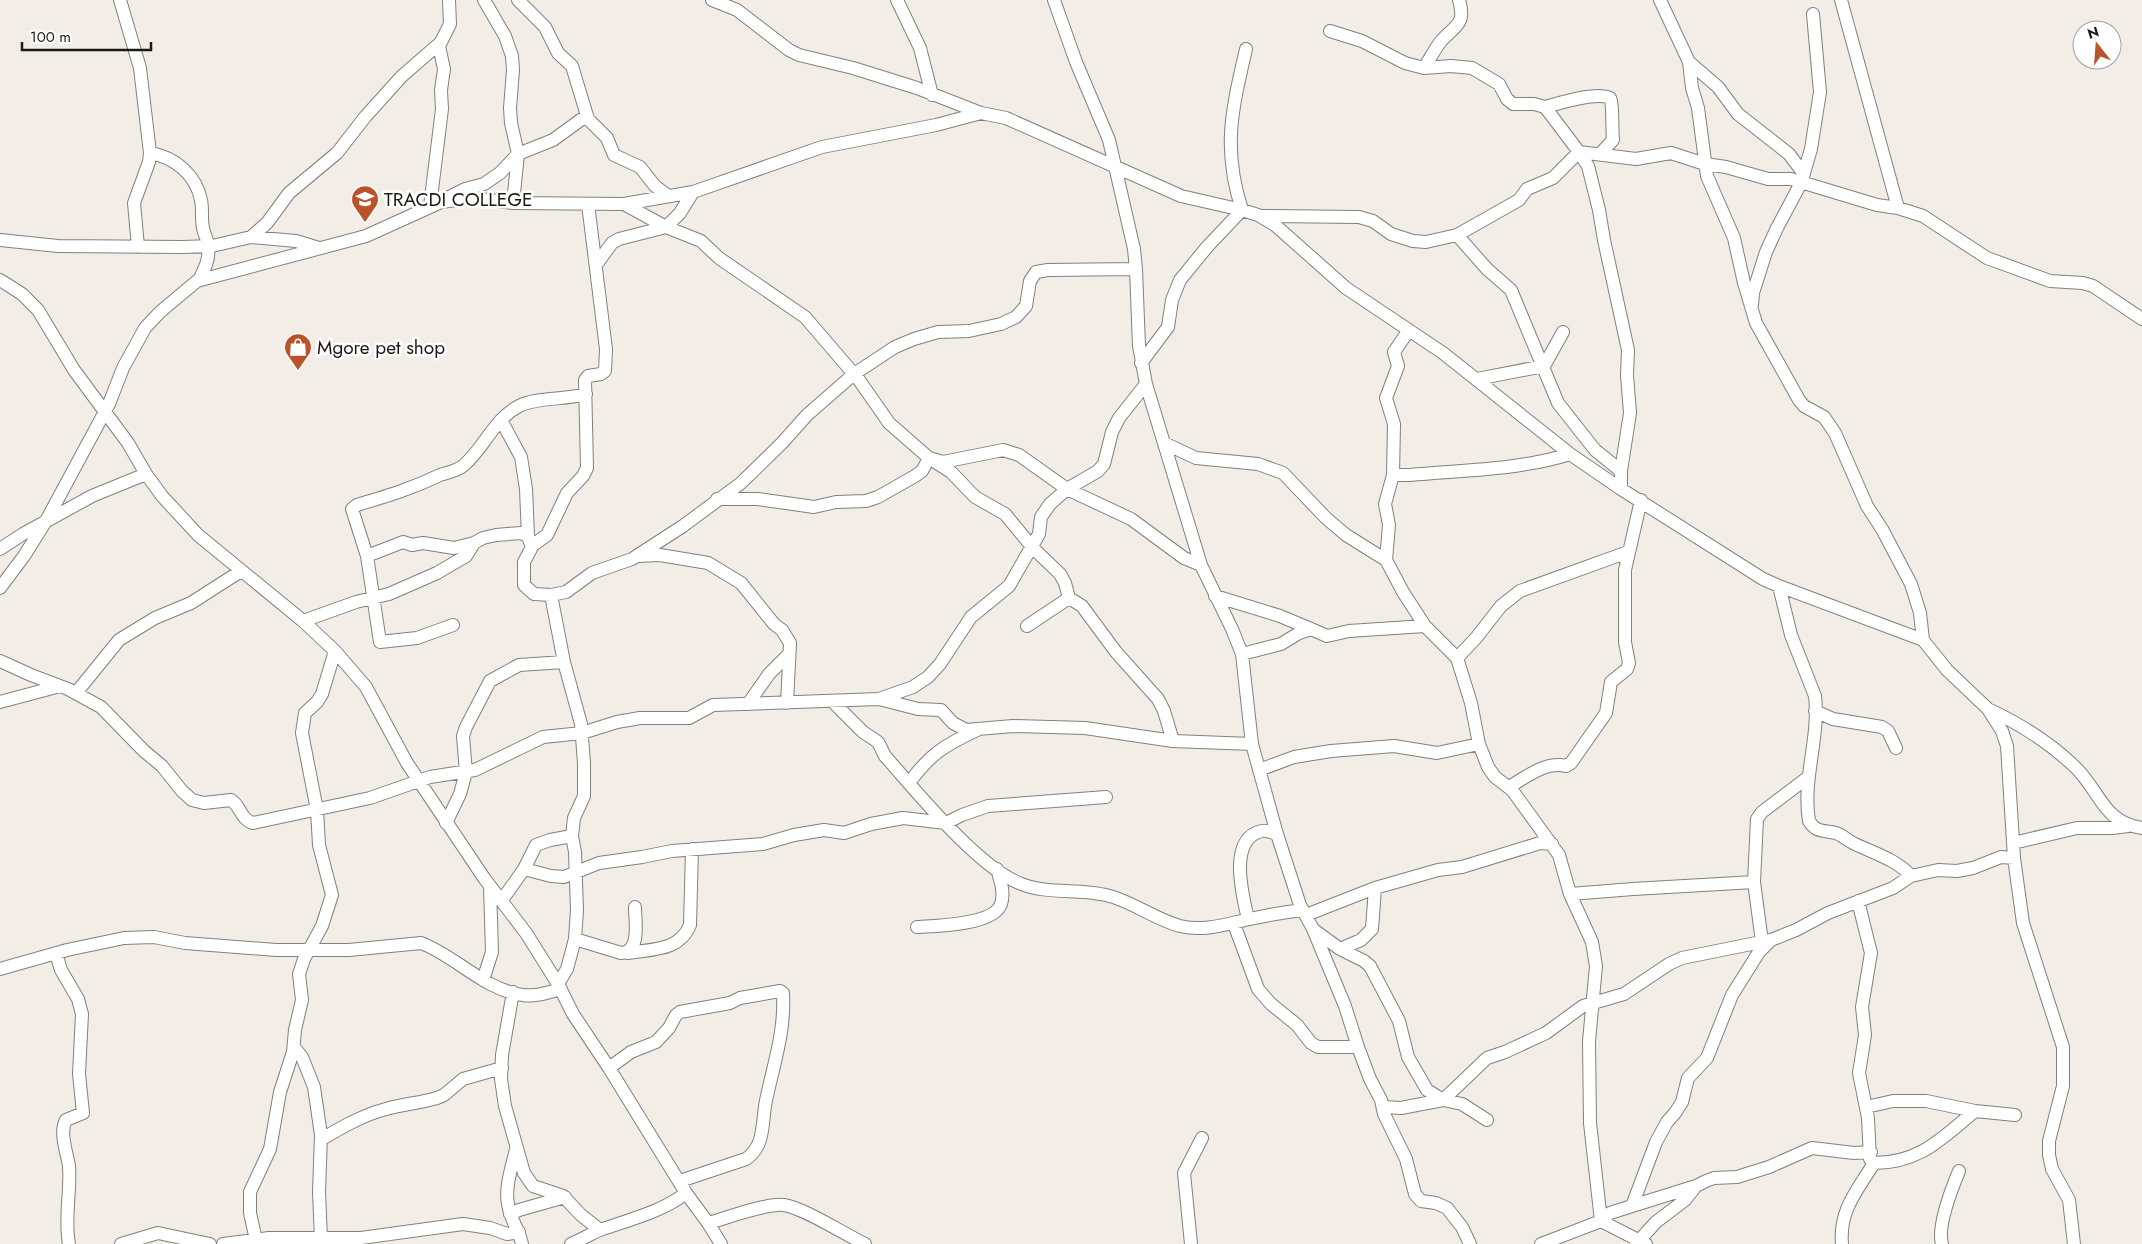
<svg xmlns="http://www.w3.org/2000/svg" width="2142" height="1244" font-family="Jost,sans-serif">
<rect width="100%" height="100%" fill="#f2eee7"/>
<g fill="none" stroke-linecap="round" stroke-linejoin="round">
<g stroke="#83807a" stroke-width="14">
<path id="minor" d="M120 0 140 68 150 153 149 162 134 203 138 247
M484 0 505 36 512 56 513 70 510 108 511 123 518 154 513 203
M518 0 545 27 558 53 572 66 588 119 607 138 614 155 640 167 655 186 667 195
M712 0 737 10 789 50 799 55 853 68 917 88 981 113 1006 118 1181 196 1242 210 1258 215 1275 225 1346 288 1443 353 1570 454 1621 489 1763 579 1779 586 1923 640 1947 670 1988 709 2002 731 2007 746 2014 858 2023 923 2063 1047V1086L2049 1141V1155L2052 1169 2069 1200 2074 1244
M897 0 920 48 932 95
M1054 0 1076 62 1109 140 1134 249 1136 269 1139 346 1146 384 1201 565 1232 629 1242 654 1252 744
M1660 0 1689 62 1692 88 1698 108 1707 176 1734 238 1744 283 1756 323 1799 400 1804 406 1824 417 1835 433 1867 506 1882 529 1911 584 1920 613 1923 640
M1841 0 1898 208
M1330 31 1362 41 1405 63 1424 68 1451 66 1472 68 1499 84 1507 99 1513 104H1534L1545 107 1579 152 1636 159 1671 153 1705 164 1726 167 1768 179H1791L1877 205 1898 208 1923 216 1987 258 2050 281 2083 283 2093 286 2142 319
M1689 62 1718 87 1738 114 1789 154 1804 174
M1424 68C1430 59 1435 48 1442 40 1456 25 1466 24 1459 0
M1545 107C1560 103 1596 91 1610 98 1613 102 1612 132 1613 140L1600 154
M150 153C175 157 196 175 201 200 203 209 201 219 203 228 204 234 208 240 208 247 210 259 204 270 199 280
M449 197 465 189 484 184 500 173 518 154 553 140 586 116
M588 204 606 349 605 371 601 374 588 376 585 380 587 468 583 476 567 493 547 535 533 545 524 562V585L534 594 551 595 566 592 592 573 632 559 683 526 741 483 782 443 807 415 854 374 895 347 914 339 938 332 969 331 1001 324 1016 317 1026 306 1030 281 1036 272 1048 270 1136 269
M624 204 666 227 701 241 719 258 805 317 859 380 889 423 929 458 943 462 1003 450 1019 455 1067 489 1131 519 1184 558 1201 565
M430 206 442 109 441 90 444 69 439 46 450 24 449 0
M1260 216 1359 217 1373 221 1391 234 1413 241 1426 242 1457 235 1519 200 1527 189 1553 178 1579 152 1588 166 1599 210 1604 240 1628 350 1627 375 1630 413 1621 471V489
M1457 235 1487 269 1511 290 1558 403 1595 450 1621 471
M251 237 296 241 319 248
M0 240 58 246 182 247 212 246 251 237 267 223 289 193 337 153 365 117 402 76 440 43
M596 265 612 243 619 239 666 227 680 213 693 192
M0 280 22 294 38 310 74 370 128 443 146 474 162 496 198 535 303 621 335 651 366 687 407 763 484 878 526 933 558 984 573 1014 609 1068 686 1193 708 1223 721 1244
M1752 305 1753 293 1766 252 1777 228 1801 183 1811 149 1820 92 1813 14
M1409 330 1394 352 1398 366 1386 398 1394 424 1393 475H1410C1464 470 1519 470 1570 454
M1141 363 1168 327 1172 300 1180 280 1207 247 1242 210C1222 148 1232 110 1246 49
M1477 379 1544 366 1563 332
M501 420 521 457 526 489 528 536 530 542
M1164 443 1196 458 1258 464 1283 473 1326 518 1346 535 1386 560
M1393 475 1385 504 1389 525 1386 560 1403 592 1425 626 1457 658
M717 499H758L814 507 836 502 866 501 878 497 915 476 922 471 929 458 951 472 975 497 1005 514 1033 548 1060 574 1065 583 1069 598 1082 606 1116 652 1158 699 1164 711 1173 741
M0 549 23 534 92 496 146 474
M367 556 403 542 412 545 423 543 454 548 474 543 483 538 496 535 521 533 528 536
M638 556 660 555 708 563 741 583 774 624 782 630 790 643 787 703
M1779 586 1791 635 1815 696C1820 738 1802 779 1809 821 1816 833 1824 830 1836 833 1842 835 1847 840 1853 843 1873 853 1896 859 1911 876
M0 588 24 556 46 521 109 404 123 368 145 328 160 312 197 281 366 236 441 202 473 198 513 203 624 204 693 192 822 147 936 125 981 113
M551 595 564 662 581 724 584 763V796L574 818 572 836 575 852 577 910 575 939 567 969 558 984
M1215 596 1280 616 1311 629
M303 621 356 602 389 594 437 573 466 556 474 543
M453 625 417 638 380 642 367 556 352 509 357 505C387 496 411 489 440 475 448 472 458 471 464 465 484 448 494 419 519 406 537 397 565 400 586 394
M1027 626 1069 598
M1242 654 1281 644 1299 633 1311 629 1327 636 1349 631 1425 626
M0 661 31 675 68 689 101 707 144 751 162 766 182 791 192 800 204 803 231 800C241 806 240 819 253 823L370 798 430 777 475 770 543 737 582 733 617 722 640 718H689L713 705 879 699 918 709 941 710 953 723 966 730 1013 726 1085 728 1173 741 1252 744 1277 834 1300 905 1313 929 1345 1006 1358 1047 1370 1079 1381 1100 1384 1114 1406 1159 1415 1194 1421 1201 1436 1203 1447 1208 1462 1227 1470 1244
M76 693 119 640 155 618 191 603 241 571
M879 699 913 687 928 677 940 664 971 617 1009 586 1039 534 1041 517 1050 504 1067 489 1098 471 1104 464 1112 432 1119 418 1146 384
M832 701 863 732 878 742 885 756C916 791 977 866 1019 883 1047 895 1077 888 1106 895 1132 901 1154 919 1180 926 1205 932 1226 924 1250 919 1268 915 1285 912 1303 910
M0 702 60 686
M748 704 769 674 788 655
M1988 709C2018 723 2050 743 2074 766 2100 790 2102 822 2142 828
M1815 711 1833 719 1882 727 1888 731 1896 748
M1259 770 1294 757 1331 751 1394 746 1437 753 1479 744
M909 783C930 754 945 745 977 730
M1509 787C1526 777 1546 761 1566 766L1571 763 1606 713 1611 682 1627 669 1629 663 1625 642V570L1641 500
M446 823 460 794 466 772 463 736 466 727 490 681 519 665 564 662
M2013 843 2077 828H2112L2128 826
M524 869 551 876 564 877 599 863 642 857 672 851 763 844 794 835 824 830 844 833 871 824 903 818 946 823 962 815 988 806 1106 797
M1570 894 1633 889 1754 882
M502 900 524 869 536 845 550 840 572 836
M1858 901 1871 953 1862 1007 1865 1035 1859 1073 1868 1118 1870 1159 1874 1163C1920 1163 1942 1138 1975 1111
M1306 915 1375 888 1438 870 1462 867 1540 843 1552 844
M1248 919C1243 897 1227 838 1262 831 1266 830 1273 833 1277 834
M1234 924 1258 989 1271 1004 1297 1025 1311 1043 1318 1047H1358
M917 927C936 926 994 925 1001 904 1005 892 1000 880 997 869
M1314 930 1340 949 1364 961 1370 966 1399 1021 1408 1057 1427 1090 1443 1100 1462 1104 1487 1120
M575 939 621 953C641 952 635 922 635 907
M1762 942 1754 882 1757 819 1762 812 1807 778
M1340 949 1361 940 1372 929 1375 888
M56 953 61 970 78 999 82 1014 79 1074 83 1113 66 1120C59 1132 67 1153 69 1166 71 1192 64 1218 69 1244
M628 953C652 949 680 951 690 925L692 849
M0 969 67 950 124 938 154 937 185 943 276 950H349L421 943C456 956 484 990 523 995 536 997 549 992 561 989
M483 980 492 952 490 886
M513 992 502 1055 501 1079 505 1106 524 1173 533 1186 563 1196 581 1215 600 1230
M294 1047 302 1057 314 1087 321 1135 319 1192 321 1239
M609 1068 631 1052 656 1042 669 1028 676 1015 680 1012 730 1003 740 998 780 991 783 993C785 1031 775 1059 767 1096 761 1118 767 1145 746 1159L680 1181
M1384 1107 1401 1108 1443 1100 1487 1058 1505 1052 1546 1033 1583 1006 1624 994 1669 964 1682 958 1771 940 1796 930 1828 913 1893 888 1911 876 1938 870 1957 871 1973 868 2001 857 2014 858
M1866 1107 1893 1101H1926L1975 1111 2015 1115
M322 1139C342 1127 363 1115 386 1109 403 1104 420 1103 437 1098L444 1095 463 1079 502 1068
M516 1149C511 1171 502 1193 511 1215 514 1225 520 1233 522 1244
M1632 1206 1696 1186
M510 1214 519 1210 565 1197
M1601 1221 1590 1123 1589 1041 1596 966 1592 942 1570 894 1559 855 1512 790 1495 777 1488 767 1479 744 1471 703 1457 658 1476 638 1501 606 1520 591 1628 552
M1601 1221 1610 1213 1632 1206 1656 1142 1667 1122 1675 1113 1682 1102 1688 1078 1707 1058 1732 995 1759 952 1771 940
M708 1223C727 1218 766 1203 784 1205 804 1208 844 1234 865 1244
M256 1240 250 1213V1192L270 1149 280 1092 293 1052 295 1030 302 1000 299 974 304 959 322 926 332 895 319 845 317 810 302 733 305 713 317 702 322 694 335 651
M121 1244 158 1233 210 1244
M223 1244 269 1238H361L463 1224 490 1228 507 1234 519 1232
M571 1244C581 1240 590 1234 600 1230 628 1220 662 1212 686 1193
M1191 1244 1184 1173 1202 1138
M1541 1244 1601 1221 1646 1244
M1636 1244 1656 1222 1685 1200 1696 1186 1706 1181 1714 1178 1737 1177 1769 1167 1812 1148 1854 1153 1871 1152
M1842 1244C1839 1210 1857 1191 1874 1163
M1942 1244C1937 1227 1952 1188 1959 1171"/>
</g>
<use href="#minor" stroke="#fff" stroke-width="12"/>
</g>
<defs>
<g id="university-pin" transform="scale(1.4375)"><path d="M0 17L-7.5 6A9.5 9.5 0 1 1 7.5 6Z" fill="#ba522b" stroke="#fff"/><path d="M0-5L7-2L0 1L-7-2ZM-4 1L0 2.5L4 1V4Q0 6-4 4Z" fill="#fff"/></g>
<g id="shop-pin" transform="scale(1.4375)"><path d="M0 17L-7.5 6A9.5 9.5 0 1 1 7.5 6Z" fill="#ba522b" stroke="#fff"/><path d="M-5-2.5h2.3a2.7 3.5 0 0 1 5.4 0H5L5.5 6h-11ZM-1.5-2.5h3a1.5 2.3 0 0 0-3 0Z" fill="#fff"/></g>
</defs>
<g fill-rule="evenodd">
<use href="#university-pin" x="365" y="199"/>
<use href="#shop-pin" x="298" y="347"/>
</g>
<g text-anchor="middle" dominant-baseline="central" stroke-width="5" stroke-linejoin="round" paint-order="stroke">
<g font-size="19" fill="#1b1a17" stroke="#fff" text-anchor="start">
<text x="384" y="199">TRACDI COLLEGE</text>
<text x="317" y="347">Mgore pet shop</text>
</g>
</g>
<g transform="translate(2097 45) rotate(343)"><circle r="24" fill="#ffffff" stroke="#a4a3a2"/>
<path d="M0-4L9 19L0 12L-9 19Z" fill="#ba522b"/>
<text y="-8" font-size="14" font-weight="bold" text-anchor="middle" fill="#1b1a17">N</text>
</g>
<path d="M22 42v8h129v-8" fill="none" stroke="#1b1a17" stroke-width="2.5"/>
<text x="30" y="42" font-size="15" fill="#1b1a17" stroke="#ffffff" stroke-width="4" paint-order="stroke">100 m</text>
</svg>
